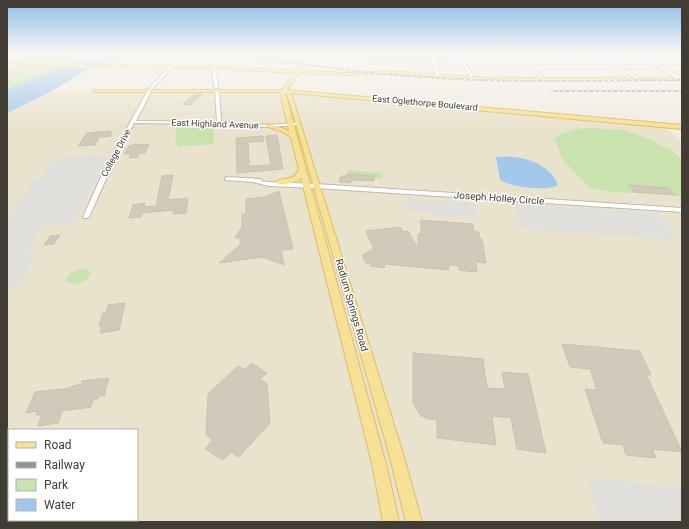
<svg xmlns="http://www.w3.org/2000/svg" width="689" height="529" font-family="Roboto,sans-serif">
<rect width="100%" height="100%" fill="#f1ede4"/>
<path fill="#e9e3ce" fill-rule="evenodd" d="M52 91 290 92 665 127 682 142V522H7V113ZM9 430H137V520H9Z"/>
<path fill="#c8e3ae" d="M34 54H95L7 89V68Z
M177 124 214 125V144L178 147 175 139Z
M588 128 622 130 650 139 665 148H669L682 160V197L663 194 612 192 590 188 562 159 554 137 558 138 560 134 576 129Z
M348 170 383 173 382 179 374 178V176L347 174Z
M87 269 91 272 88 279 76 284 67 282 66 278C71 271 79 269 87 269Z"/>
<path fill="#e1dfdc" d="M102 154 101 157H108L74 223 42 226 26 254 37 253 15 290 7 291V216L33 181H38L55 158Z
M407 199 475 203 478 219 433 216V213L407 211Z
M514 204 658 213 678 240 521 229Z
M587 477 682 488V522H600Z"/>
<path fill="#a2c9eb" d="M95 54H130L85 71 48 93 7 113V89Z
M496 157C519 154 549 162 558 185 547 192 511 187 500 180Z"/>
<path fill="#d1c9ba" stroke="#ccc1ae" d="M195 94H202L190 105 183 104Z
M111 131V136L99 137 95 145 78 146 87 133Z
M277 135 283 169 237 173 236 138 263 136 264 141 248 142 249 166 271 165 266 136Z
M135 144 149 145 145 153H139L138 157 129 158 131 154H124L129 146Z
M347 174 374 176V181L354 180 349 183 339 182 341 176H346Z
M173 175 168 200 188 198 186 213 173 214 174 210 142 213 141 217 129 218 133 205 145 203 144 207 156 206 162 176Z
M628 185 669 188 676 195 634 192Z
M279 191 293 249 281 250 284 265 263 257 219 263 240 245V238H235L242 227V214H246V199L264 197Z
M421 220 473 224 474 231 479 232 480 239H482L486 263 476 262 477 272 459 270 458 266 448 265 449 270 385 264 384 268 371 266V263H366L363 258 364 254 374 249 366 231 400 227 403 232 408 231 418 249V234H421Z
M60 235 54 244 44 245 50 236Z
M125 303 119 330 100 333 102 326H99L103 313H106L108 305Z
M562 344 640 351 651 375 646 374 682 452 652 449 656 458 626 455 623 445 603 443 585 389 597 390 590 369 570 367Z
M413 353 483 359 487 388 505 389 502 372 528 374 546 453 517 449 511 418 492 416 496 445 437 438V420L429 419 421 416 413 403Z
M252 363 267 373 260 379 267 384 270 423 239 457 231 452 223 460 205 449 213 440 206 435 208 394 238 366 244 370Z
M109 378 104 396H99L98 399 93 400 91 407 62 411 58 423 38 426 42 415H36L38 411 26 413 35 392 71 388 72 386 82 384V381Z"/>
<g fill="none" stroke-linecap="round" stroke-linejoin="round">
<g stroke="#beb8aa" stroke-width="2">
<path id="minor" d="M308 54H310L299 72H297Z
M429 54H431L434 61 462 62 459 55 437 54H461L474 78 471 79 463 64 435 63 440 76 438 77 436 76 432 63 345 58 347 57 431 61Z
M517 54H520L528 62H563L553 54H556L567 62H609L597 54H600L613 62H649L636 54H639L653 62H682V64H657L682 78V80H680L652 64H616L639 78 638 80 612 64H530L544 78 543 80Z
M675 54H678L682 56V58Z
M171 65 174 66 152 89H150V87Z
M214 66 216 67 218 87 216 88 214 87 212 67Z
M150 89 152 90 136 121 217 122 215 90 217 89 219 90 221 122 268 125 299 123 301 124 299 125 268 127 219 124 134 123 111 168 89 217 88 218H84L83 217 105 168 148 90Z
M227 177 260 179 262 181 269 182 316 184 682 208V212L316 188 269 186 253 182 225 180V178Z"/>
</g>
<g stroke="#dbbe67" stroke-width="2">
<path id="major" d="M27 54H32L12 65 200 66 348 73 384 71 491 78H682V80H491L384 73 348 75 299 73 287 90 682 125V129L291 93 403 454 422 522H406L389 454 296 124 287 94 285 92 387 468 399 522H383L373 468 301 178C294 183 282 187 275 182 283 176 291 183 299 170L291 137 281 131 265 126 268 124 285 129 289 131 280 92H95L93 91 95 90H282L295 73 200 68 7 67V64Z"/>
</g>
<use href="#minor" fill="#fff" fill-rule="evenodd"/>
<use href="#major" fill="#f7e196" fill-rule="evenodd"/>
<g stroke="#939393" stroke-width="1.5">
<path id="rail" d="M225 54C295 63 365 74 436 78 518 83 600 80 682 80
M551 91H682"/>
</g>
<use href="#rail" stroke="#fff" stroke-width="1" stroke-dasharray="3" stroke-linecap="butt"/>
</g>
<linearGradient id="sky" x2="0" y2="1"><stop stop-color="#8cbce9"/><stop offset="0.42" stop-color="#f9f7f3"/><stop offset="1" stop-color="#f9f7f3" stop-opacity="0"/></linearGradient>
<rect width="689" height="128" fill="url(#sky)"/>
<g text-anchor="middle" dominant-baseline="central" stroke-width="3" stroke-linejoin="round" paint-order="stroke">
<g font-size="9" fill="#423d34" stroke="#fff">
<text transform="translate(425 103) rotate(5)">East Oglethorpe Boulevard</text>
<text transform="translate(215 124) rotate(2)">East Highland Avenue</text>
<text transform="translate(116 153) rotate(-62)">College Drive</text>
</g>
<g font-size="10" fill="#423d34" stroke="#fff">
<text transform="translate(499 198) rotate(4)">Joseph Holley Circle</text>
<text transform="translate(352 305) rotate(74)">Radium Springs Road</text>
</g>
</g>
<rect width="689" height="529" fill="none" stroke="#423d34" stroke-width="16"/>
<rect x="8" y="429" width="130" height="92" fill="#ffffff" stroke="#b3b1ae"/>
<rect x="16" y="442" width="20" height="6" fill="#f7e196" stroke="#b3b1ae"/>
<text x="44" y="449" font-size="12" fill="#423d34">Road</text>
<rect x="16" y="462" width="20" height="6" fill="#939393" stroke="#b3b1ae"/>
<text x="44" y="469" font-size="12" fill="#423d34">Railway</text>
<rect x="16" y="479" width="20" height="12" fill="#c8e3ae" stroke="#b3b1ae"/>
<text x="44" y="489" font-size="12" fill="#423d34">Park</text>
<rect x="16" y="499" width="20" height="12" fill="#a2c9eb" stroke="#b3b1ae"/>
<text x="44" y="509" font-size="12" fill="#423d34">Water</text>
</svg>
